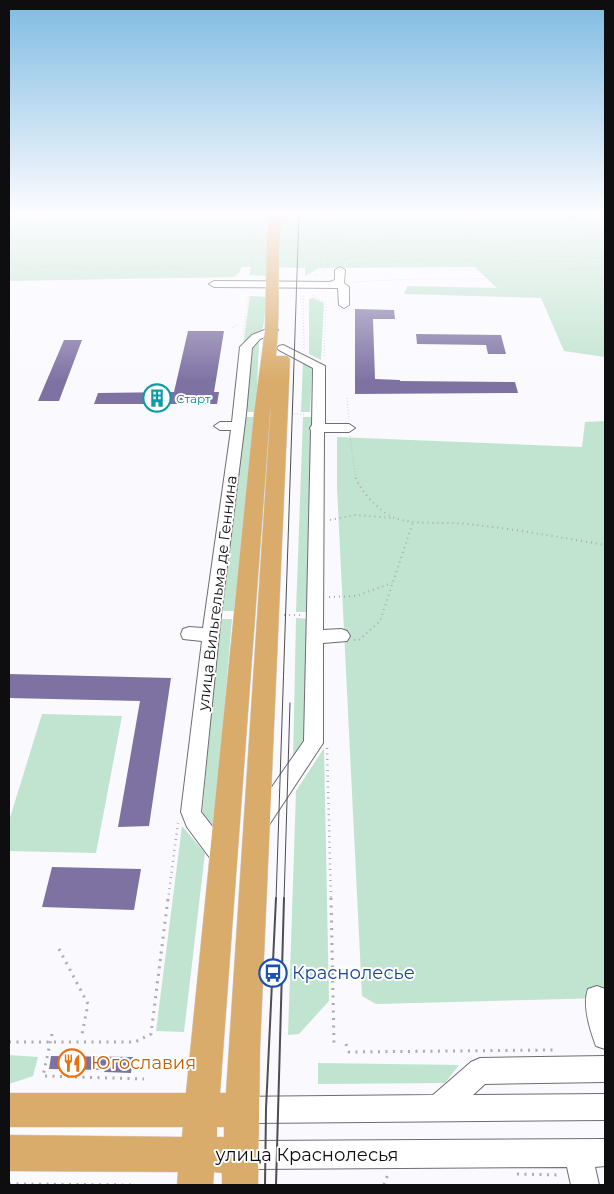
<svg xmlns="http://www.w3.org/2000/svg" width="614" height="1194" font-family="Montserrat,sans-serif">
<rect width="100%" height="100%" fill="#faf9fe"/>
<path fill="#c0e4cf" d="M9 214H605V357L564 351 541 298 404 294 407 286 497 288 475 267 319 268 305 276V268L267 267 266 276 250 275 251 267H241L240 272 234 277 9 281Z
M250 296 267 297 263 328 243 346Z
M313 298 324 303 321 360 309 354V299Z
M256 342H259L256 412H246L250 349Z
M303 362 312 368 310 412H301Z
M245 417H255L234 611H222Z
M303 417H312L307 612H296Z
M605 421V998L376 1004 362 996 337 488V437L582 447 585 422Z
M296 618 309 619V737L293 763Z
M220 619H232L214 829 202 817Z
M42 714 122 716 96 853 9 851V821Z
M324 748 329 1001 299 1034 288 1035 296 791Z
M182 826 205 853 184 1032 156 1031Z
M9 1055 38 1057 33 1076 9 1084Z
M318 1063 459 1065 445 1083 318 1084Z"/>
<path fill="#7e72a3" d="M355 309 394 310 395 319H373L375 379 400 380V381L515 382 518 393 355 394Z
M188 331H224L214 392H219L217 404H94L98 393 174 392Z
M416 334 501 335 506 354H488L486 345 417 344Z
M64 340H82L59 401H38Z
M9 674 171 678 149 826 118 827 140 701 9 698Z
M52 867 141 869 134 910 42 907Z
M51 1056 133 1057 131 1073 104 1072 105 1070 49 1069Z"/>
<g fill="none" stroke-linecap="round" stroke-linejoin="round">
<g stroke="#6e6c74" stroke-width="2">
<path id="minor" d="M340 267 345 270 344 283 349 287V305L344 308 339 305 338 288 214 287 209 284 214 281 330 282 335 280V270Z
M272 327 278 330 276 332 260 339 252 348 246 414 221 615 201 812 232 852 235 859 232 866 224 869 216 866 187 827 181 812 202 641 183 639 181 634 183 629 189 627 203 628 231 430H220L214 426 220 422H232L240 347 252 335Z
M283 345 325 366V424H349L355 428 349 432H324L323 630 341 629 347 631 350 636 347 641 323 643V743L265 831 258 834 251 831 248 824 251 817 304 741 311 431 310 428 312 425 313 368 279 350 277 348 279 346Z
M597 986 605 989V1049L596 1046C590 1030 582 1005 588 989Z
M605 1056V1082L485 1084 473 1095 605 1094V1120L242 1123 233 1119 229 1110 233 1101 242 1097 433 1095 471 1062 480 1058Z
M605 1139V1166L595 1167 599 1185H571L567 1167 241 1169 231 1165 227 1155 231 1145 241 1141Z"/>
</g>
<g stroke="#d4d3d4" stroke-width="1">
<path id="major" d="M270 214H282C276 261 281 309 276 356H287L290 359 260 1048 258 1185H222V1173L214 1172 213 1185H177L178 1172 9 1171V1135L182 1137 183 1127H9V1093H186L254 414 265 330 267 237ZM271 404 226 1093H220L270 414ZM217 1127H224V1137H217Z"/>
</g>
<path stroke="#acabb0" stroke-width="1" stroke-dasharray="0.5 2.5" stroke-linecap="butt" d="M143 214 182 222 251 224
M482 214 466 225 467 238 470 242 549 256 605 258
M551 214 573 218 605 214
M9 230 43 220 55 214
M326 234 338 235
M337 241 355 247 363 253
M9 261 11 264 29 268 66 265 83 269 179 267 207 279
M335 262 337 241 350 224 341 214
M545 262C560 243 582 238 605 234
M348 264 433 260 605 262
M321 266 363 253 406 227 410 214
M349 267 359 266
M449 270H562L605 267
M250 276 257 214
M315 276 325 270 321 266 322 214
M352 282 414 279 605 278
M313 295V297L326 302 324 358
M303 296 304 349
M232 328 238 325
M243 335 249 295
M347 398 349 419
M294 414H306
M350 436 356 479"/>
<path stroke="#acabb0" stroke-width="2" stroke-dasharray="1 4" stroke-linecap="butt" d="M356 478C360 491 382 514 395 518 418 526 444 521 468 524 514 529 559 537 605 545
M330 520 355 515 393 518
M329 597 356 596 392 583
M284 615H301
M354 640H359L380 621 413 522"/>
<path stroke="#acabb0" stroke-width="2.5" stroke-dasharray="1 4.5" stroke-linecap="butt" d="M327 748 331 900
M168 900 178 823"/>
<path stroke="#acabb0" stroke-width="3" stroke-dasharray="2 5.5" stroke-linecap="butt" d="M331 898 334 1045
M59 949 88 1004 82 1034
M52 1034 43 1076 144 1079
M9 1042H135L151 1034 168 898
M346 1044 349 1052 553 1050
M517 1174 562 1175
M9 1184 132 1185
M384 1185 388 1174"/>
<use href="#minor" fill="#fff" fill-rule="evenodd"/>
<use href="#major" fill="#daac6c" fill-rule="evenodd"/>
<path stroke="#4e4d50" stroke-width="1" d="M276 900 299 214
M284 900 290 703"/>
<path stroke="#4e4d50" stroke-width="2" d="M265 1185 266 1109 276 898
M276 1185 284 898"/>
</g>
<linearGradient id="sky" x2="0" y2="1"><stop stop-color="#7ebbe2"/><stop offset="0.56" stop-color="#fdfcff"/><stop offset="1" stop-color="#fdfcff" stop-opacity="0"/></linearGradient>
<rect width="614" height="381" fill="url(#sky)"/>
<defs>
<g id="building-ring" transform="scale(1.4375)"><circle r="9.5" fill="#fff" stroke="#0f9aa8" stroke-width="1.5"/><path d="M-4-6H4V6H1V3H-1V6H-4ZM-2.5-4.3h1.7v1.8h-1.7ZM.8-4.3h1.7v1.8H.8ZM-2.5-1h1.7V.8h-1.7ZM.8-1h1.7V.8H.8Z" fill="#0f9aa8"/></g>
<g id="bus-ring" transform="scale(1.4375)"><circle r="9.5" fill="#fff" stroke="#1a4fb4" stroke-width="1.5"/><path d="M-5-6H5V4H4V6H2V4H-2V6H-4V4H-5ZM-3.5-4V0h7V-4ZM-3.5 1.2v1.5H-2V1.2ZM2 1.2v1.5H3.5V1.2Z" fill="#1a4fb4"/></g>
<g id="restaurant-ring" transform="scale(1.4375)"><circle r="9.5" fill="#fff" stroke="#e8710a" stroke-width="1.5"/><path d="M-5-6h1v4h1v-4h1v4h1v-4h1v5L-1.5 .5V6h-2V.5L-5-1ZM5-6V6H3V1.5H1.5Q1.5-4 5-6Z" fill="#e8710a"/></g>
</defs>
<g fill-rule="evenodd">
<use href="#building-ring" x="157" y="398"/>
<use href="#bus-ring" x="273" y="973"/>
<use href="#restaurant-ring" x="72" y="1063"/>
</g>
<g text-anchor="middle" dominant-baseline="central" stroke-width="4" stroke-linejoin="round" paint-order="stroke">
<g font-size="12" fill="#0d838f" stroke="#fff" text-anchor="start">
<text x="176" y="398">Старт</text>
</g>
<g font-size="15" fill="#0e0d10" stroke="#fff">
<text transform="translate(217 593) rotate(-83)">улица Вильгельма де Геннина</text>
</g>
<g font-size="18" fill="#164399" stroke="#fff" text-anchor="start">
<text x="292" y="973">Краснолесье</text>
</g>
<g font-size="18" fill="#c56008" stroke="#fff" text-anchor="start">
<text x="91" y="1063">Югославия</text>
</g>
<g font-size="18" fill="#0e0d10" stroke="#fff">
<text x="307" y="1155">улица Краснолесья</text>
</g>
</g>
<rect width="614" height="1194" fill="none" stroke="#0e0d10" stroke-width="20"/>
</svg>
